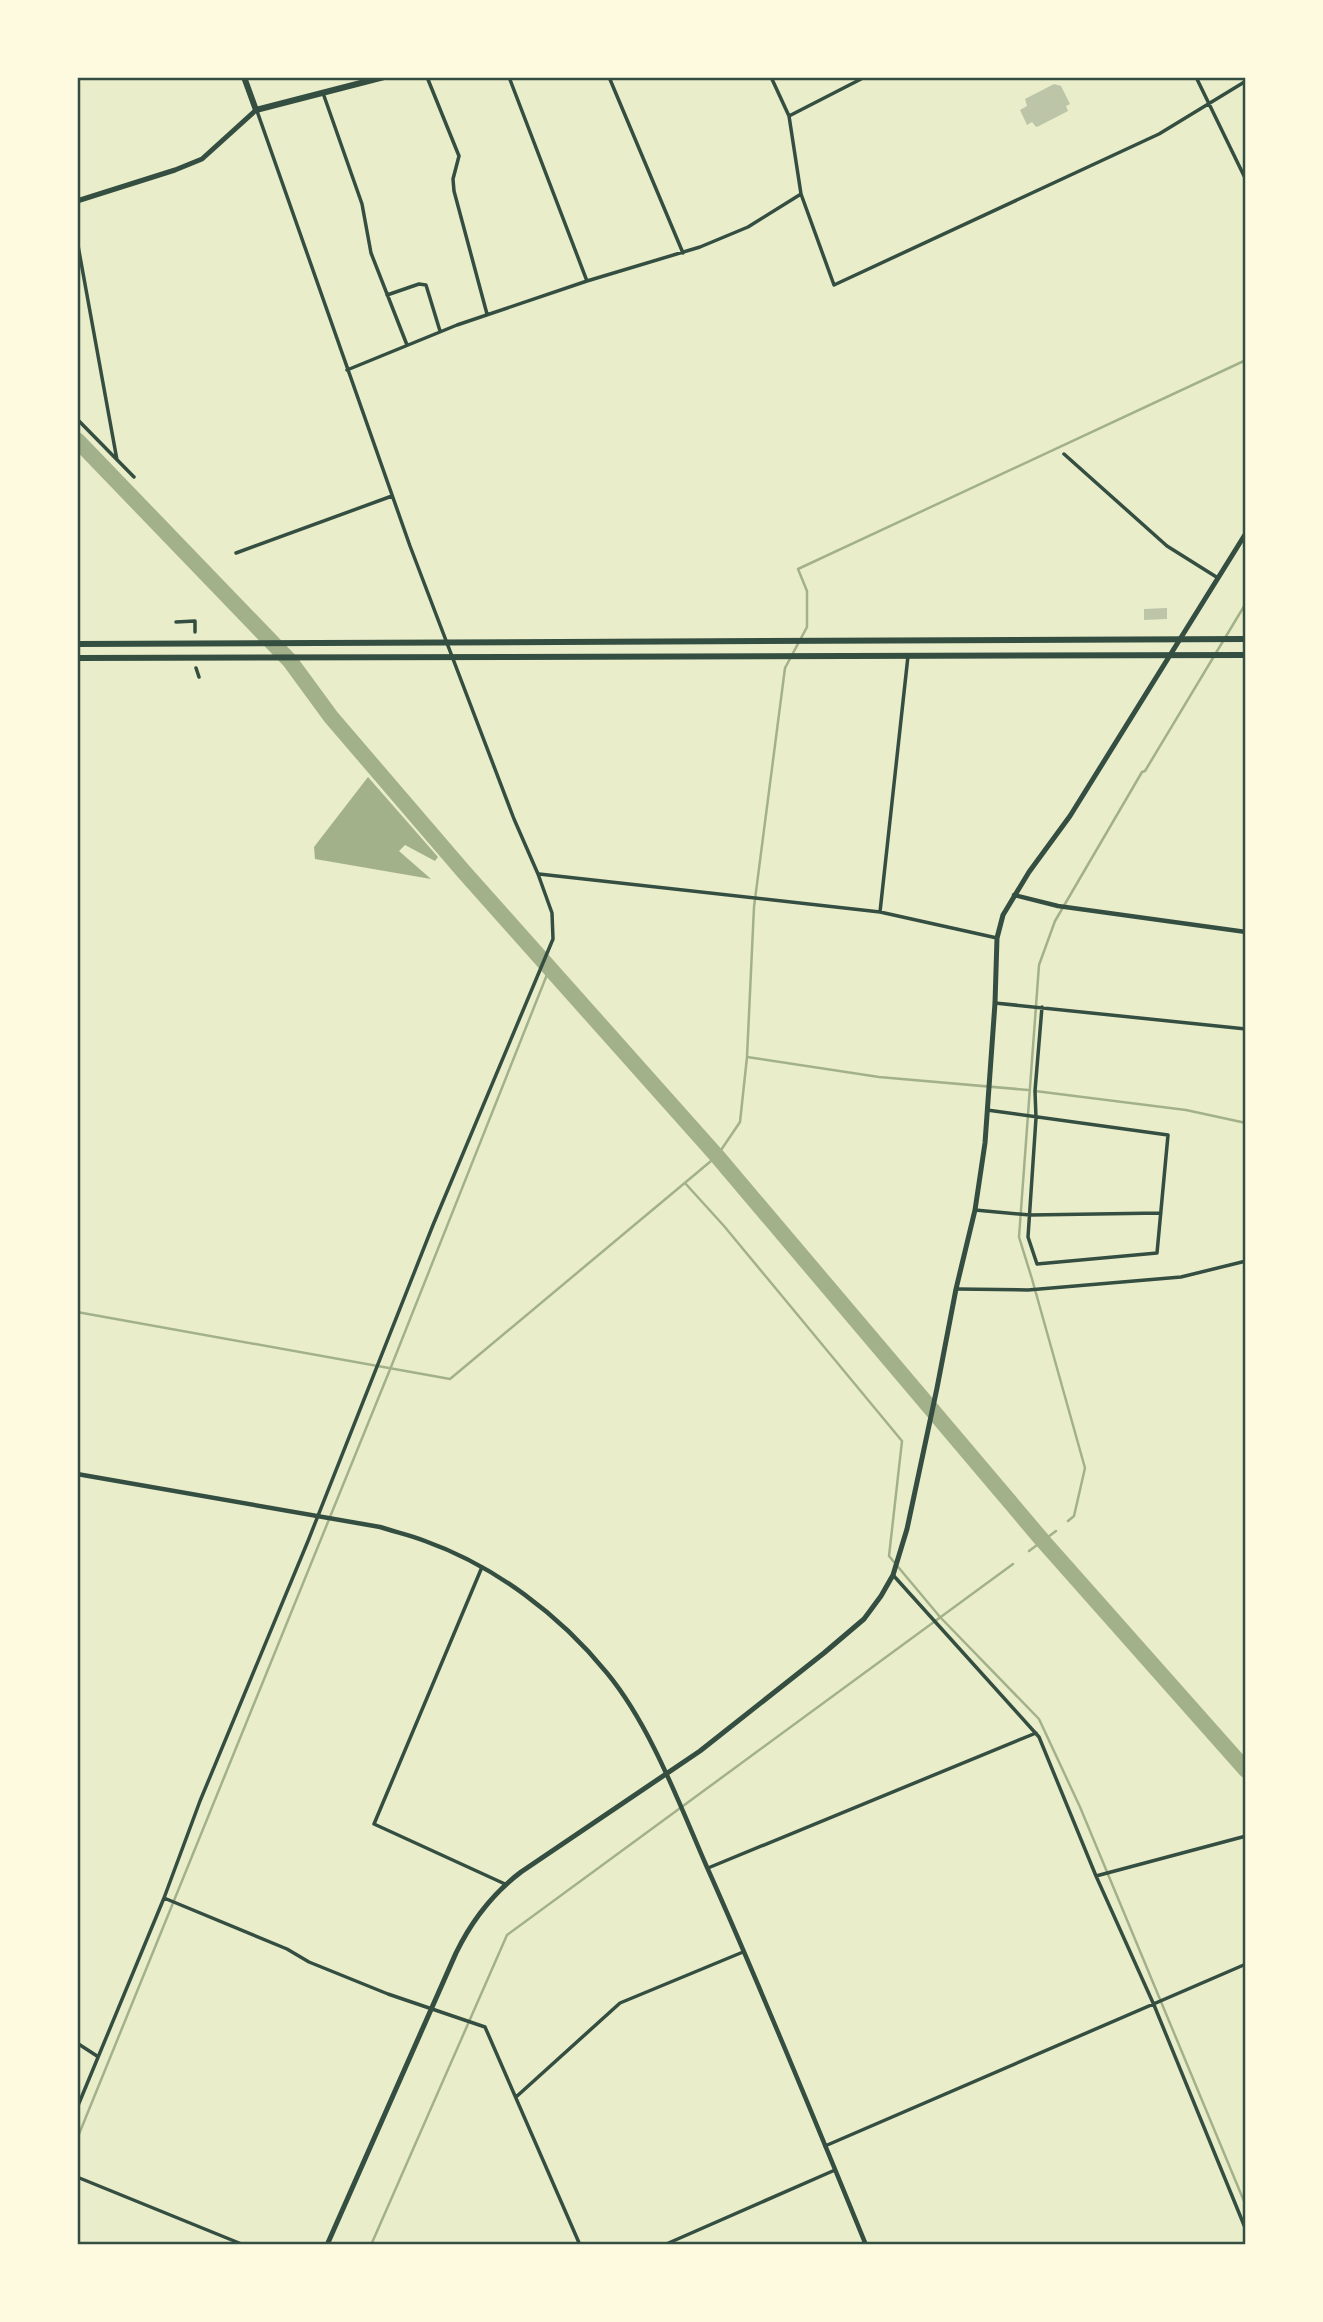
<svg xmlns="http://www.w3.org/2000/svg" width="1323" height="2322" font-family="'Varela Round',sans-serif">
<rect width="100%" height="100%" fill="#e9edc9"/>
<path fill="#a3b18a" d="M368 777 438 857 435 861 405 845 399 851 431 879 315 859 314 847Z"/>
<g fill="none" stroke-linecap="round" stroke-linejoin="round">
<path stroke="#a3b18a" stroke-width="2.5" d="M747 1057 879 1077 1028 1090
M1035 1091 1186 1110 1246 1123
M685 1183 724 1226 902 1441 889 1556 940 1617 1039 1719 1080 1807 1246 2206
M77 1312 450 1379 717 1156 740 1122 747 1057 754 907 785 668 807 627V591L798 569 1246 360
M1068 1521 1074 1516 1085 1468 1032 1279 1019 1237 1039 965 1055 921 1142 772 1145 771 1246 603
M1029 1551 1056 1531
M77 2139 391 1367 550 967
M371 2245 507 1935 1013 1564"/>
<path stroke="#a3b18a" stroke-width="16" d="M77 440 290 661 331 717 464 872 717 1156 1043 1541 1246 1770"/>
</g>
<path fill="#bcc5a7" d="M1054 84 1061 86 1070 104 1066 106 1068 111 1039 126 1036 127 1032 122 1027 125 1020 110 1027 106 1025 99Z
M1167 608V619L1144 620V609Z"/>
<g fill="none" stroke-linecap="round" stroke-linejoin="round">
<path stroke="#344e41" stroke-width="3.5" d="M427 77 459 156 453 179 454 191 487 314
M509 77 587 281
M609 77 683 253
M771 77 789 116 801 194 834 285 1159 134 1246 81
M1196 77 1246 180
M323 93 362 204 371 253 407 345
M789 116 865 77
M77 240 117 460
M387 295 419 284 426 285 440 331
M347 370 457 325 587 281 700 247 748 227 801 194
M77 419 134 477
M1064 454 1167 546 1218 578
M236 553 392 496
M176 622 195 621V632
M196 668 199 677
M539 874 880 912 997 938
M880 912 908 656
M995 1003 1246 1029
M987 1110 1168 1135 1157 1253 1037 1264 1028 1237 1036 1118 1035 1091 1042 1007
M975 1210 1030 1215 1161 1213
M957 1289 1028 1290 1181 1277 1246 1261
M482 1567 374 1824 505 1884
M893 1575 1039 1737 1096 1876 1154 2005 1246 2230
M708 1868 1036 1733
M1096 1876 1246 1836
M164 1898 287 1949 309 1962 388 1994 485 2027 580 2245
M77 2043 97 2056
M516 2097 620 2003 743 1952
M77 2108 164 1898 200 1801 308 1541 433 1225 553 939 552 913 538 874 514 819 410 546 257 111
M825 2146 1246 1964
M77 2177 244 2245
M664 2245 835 2170"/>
<path stroke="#344e41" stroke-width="4.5" d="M1014 895 1058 906 1246 932
M77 1474 380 1527C395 1532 410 1535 425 1541 495 1566 560 1615 607 1673 650 1725 679 1803 706 1865 762 1990 814 2118 866 2245"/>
<path stroke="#344e41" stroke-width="5" d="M77 201 175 170 202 159 256 110
M327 2245 456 1953C472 1920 492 1894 521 1872L700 1751 824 1653 864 1619 881 1596 893 1575 907 1529 937 1388 956 1289 975 1210 985 1143 995 1003 997 938 1003 915 1029 872 1070 816 1246 533"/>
<path stroke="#344e41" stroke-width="6" d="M244 77 256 110 384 77"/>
<path stroke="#344e41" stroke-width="6" d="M77 644 1246 639
M77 658 1246 655"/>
</g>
<rect width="1323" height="2322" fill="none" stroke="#fefae0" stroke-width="158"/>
<rect x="79" y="79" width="1165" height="2164" fill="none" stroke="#344e41" stroke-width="2.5"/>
</svg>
